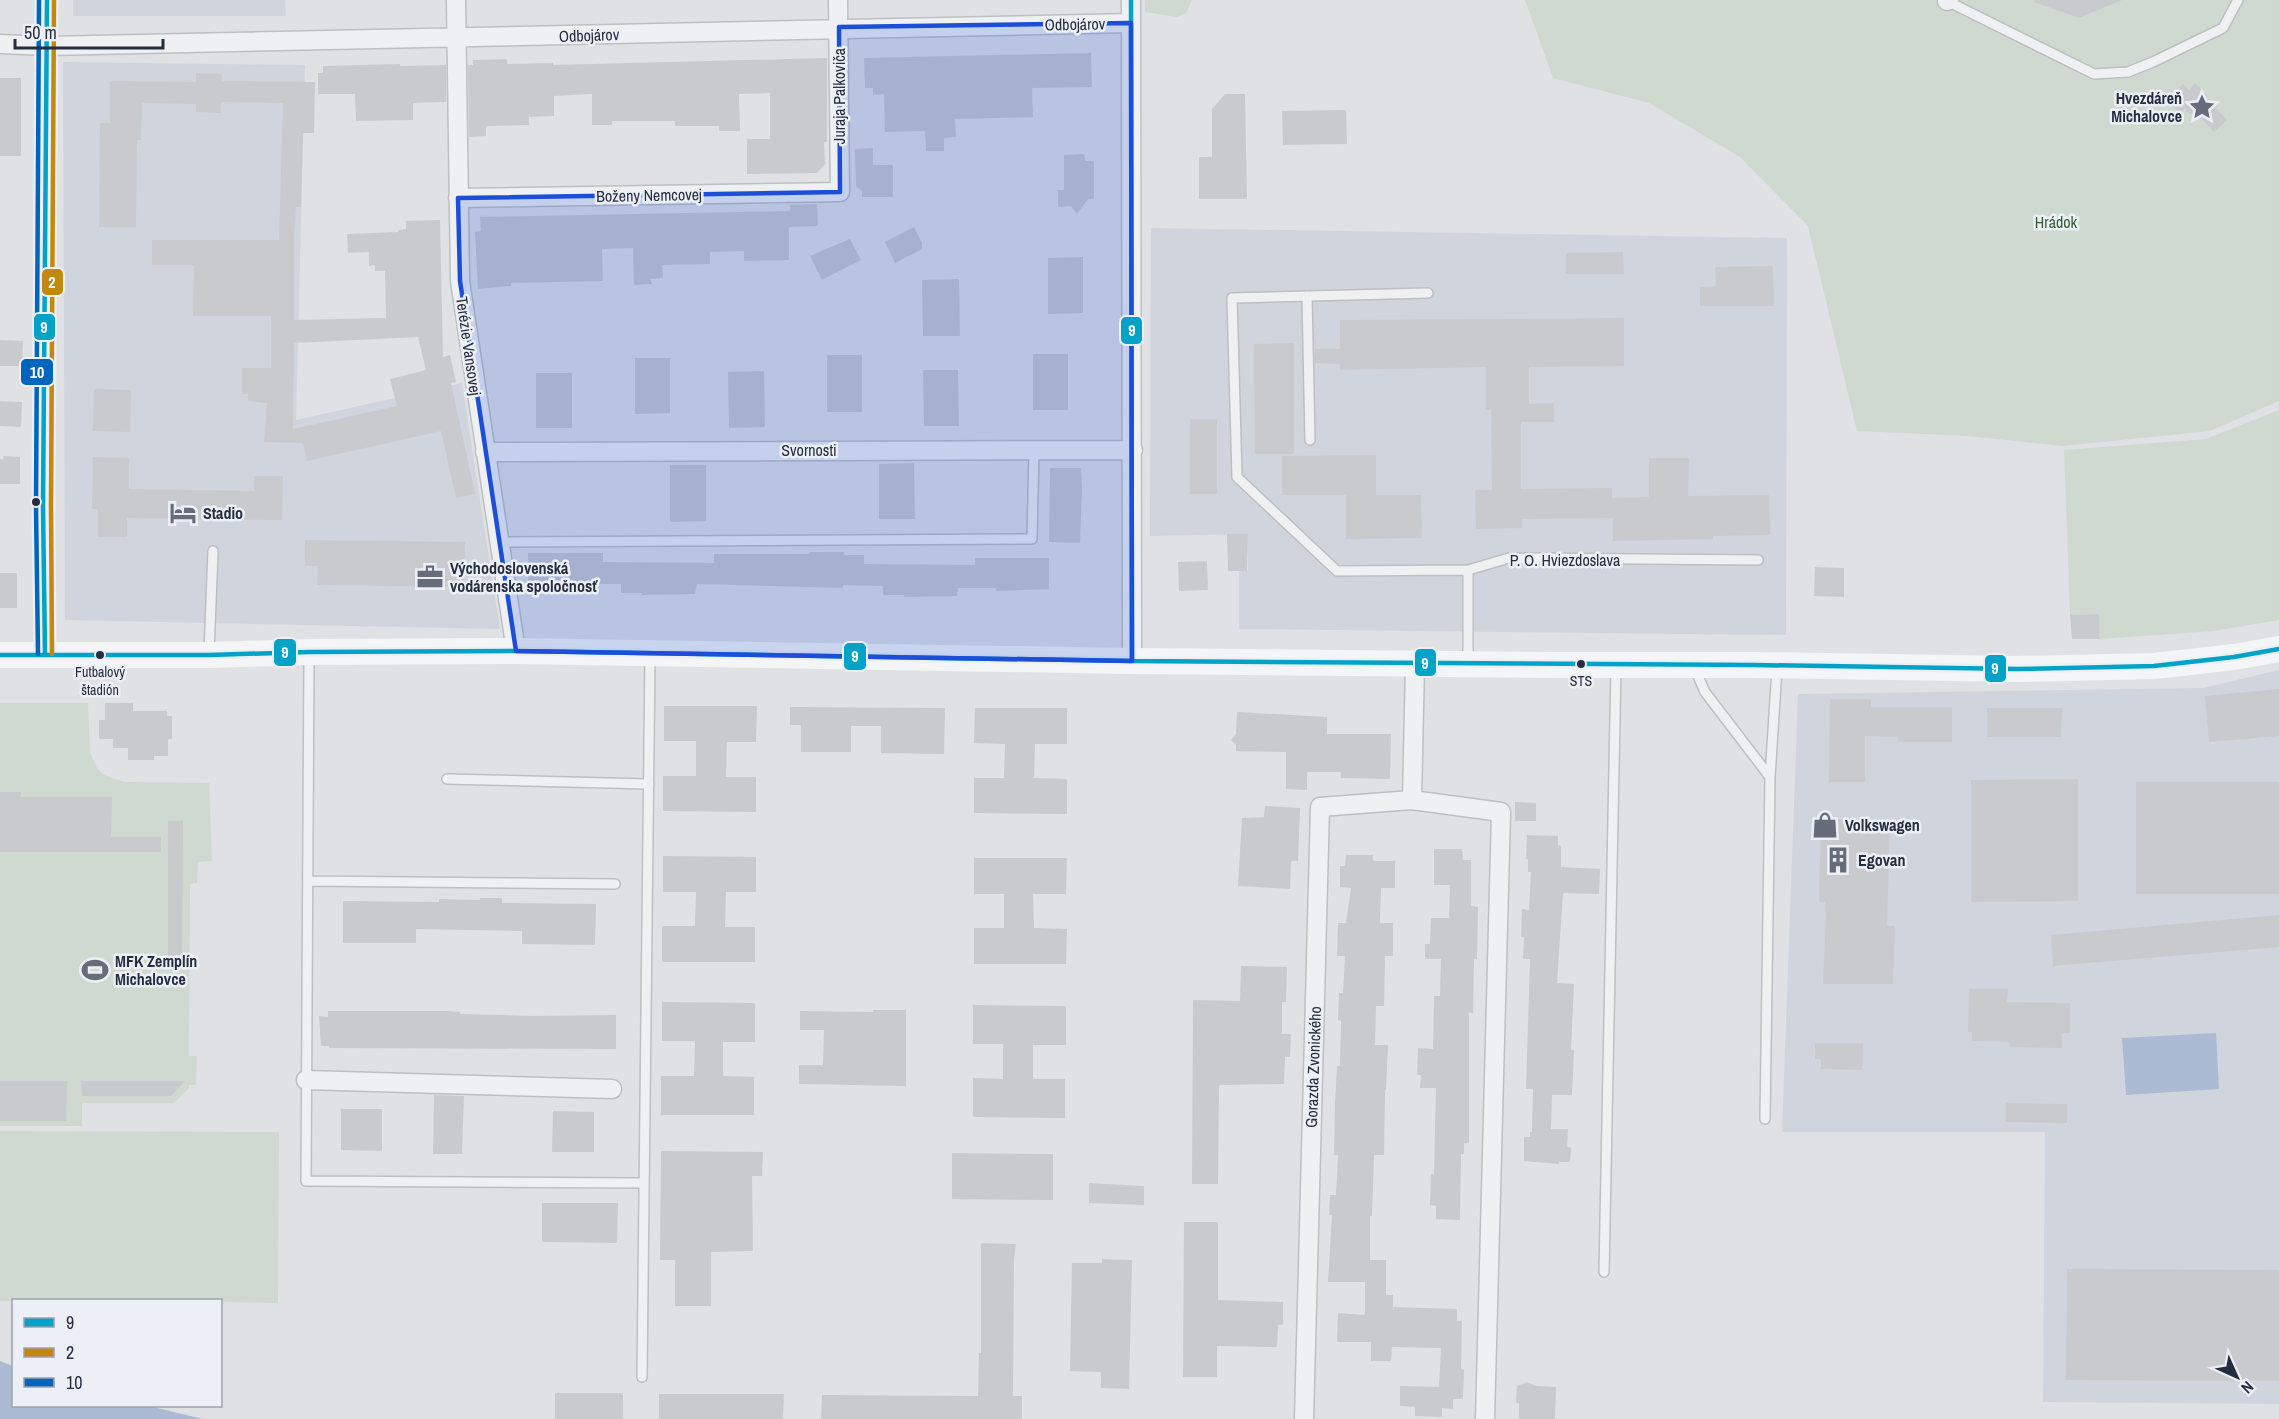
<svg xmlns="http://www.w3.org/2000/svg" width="2279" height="1419" font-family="'Archivo Narrow',sans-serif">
<rect width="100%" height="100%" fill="#e0e1e5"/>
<path fill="#d0d4dd" d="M73 0H285L286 16H73Z
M63 62 305 65 296 420 462 383 500 629 65 620Z
M1151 228 1787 238 1786 635 1239 629V571H1248V534L1150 536Z
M2279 670V1404L2043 1402 2045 1132H1782L1798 694 2203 688Z"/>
<path fill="#cfd9cf" d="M1145 0H1192L1186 13 1177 17 1145 12Z
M1525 0H2279V401L2210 431 2062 446 1967 436 1857 431 1808 226 1740 157 1649 103 1553 78Z
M2279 410V620L2214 631 2099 639 2098 614 2070 615 2064 450 2206 439Z
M0 703H88L90 753 97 768 104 775 124 782 209 783 212 861 198 862 197 883 190 884 189 1056H197L196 1085H189V1088L174 1103H82V1126H0Z
M0 1131 279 1132 278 1303 221 1302 220 1300 0 1301Z"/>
<path fill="#abbbd4" d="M2216 1033 2219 1089 2126 1095 2122 1038Z
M0 1361 13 1366 14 1406H149L203 1419H0Z"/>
<path fill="#c8cace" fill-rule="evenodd" d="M2035 0H2122L2079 18 2034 2Z
M1091 53 1092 87 1032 88 1033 117 955 119 956 137 944 138V151H926L925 131 885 132 884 94 873 95V88H865L864 58Z
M827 58V142H824L825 164 817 173 747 174V139H770V93L739 94 740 131H719V126H675V121H612V125H592V94L554 96V116L529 117V125L486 126V136L469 137 468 65H473V60L507 59V64L553 63V65Z
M400 64V66L446 65V102L413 103V120L356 121 355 94H318V73H323V66Z
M196 73 222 74V81L315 82 314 133H303L301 207H296L294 235V320L386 318 385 271H375V265L369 266V252L348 253 347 234 398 232V230L406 229V221L440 220 443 357 450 355 456 382 451 383 475 494 456 498 441 431 307 461 303 443 264 442 267 403 248 401V394H242V368H271V316H193L194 265H152V240H279L283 103 221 102V113L196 112V104L142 103 141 140H137L136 227H99L100 123H110V81L196 82ZM418 337 426 370 390 379 397 406 293 429 294 343Z
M0 78H21V156H0Z
M2195 83 2207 96 2205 97 2227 120 2214 132 2195 112 2191 115 2185 108 2179 113 2167 100 2183 84 2189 90Z
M1225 94H1245L1247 199H1199V157H1212V109Z
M1346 110 1347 144 1283 145 1282 111Z
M873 148V165H893V197H862V191L856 186 855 149Z
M1084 154 1085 161H1094V199H1088L1077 214 1071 206 1058 207V190H1064V155Z
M817 204 818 226 789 227V260L744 261V251L710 252V264L662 265 663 278 650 279 652 284 634 285 633 248 602 249 603 281 511 283V286L478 289 475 232 481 231 480 217 790 211V205Z
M914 227 922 243V249L895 263 885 242Z
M850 239 861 260 822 280 810 256Z
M1623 252 1624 274H1566V253Z
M1083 257V313L1048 314V258Z
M1773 266 1774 306H1700V287L1716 286 1715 267Z
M959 279 960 336H923L922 280Z
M1624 318V366L1529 367V404L1554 403V422H1521V489L1612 488V498L1649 497V458H1689L1688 496 1769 495 1770 535 1713 536V539L1613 541V518L1522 519V528L1476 529 1475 490H1492L1491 410H1486V367L1340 370V364L1315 363V349H1340V320Z
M0 340 23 341 22 366H0Z
M1294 343V454H1255L1254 344Z
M1033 354H1068V410H1033Z
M827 355H862V412H827Z
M635 358H670V413L635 414Z
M923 370H958L959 426H924Z
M764 371 765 427 729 428 728 372Z
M536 373H572V428H536Z
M94 389 131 390 130 432 93 431Z
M0 401 22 402 21 427 0 426Z
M1190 419H1217V494H1190Z
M1376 455V495H1421L1422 538 1346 539V495H1282V456Z
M3 456 20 457V484H0V459H3Z
M93 457 129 458V489L254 491V476H283L282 520 127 518V537H98V509H92Z
M914 463 915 519H879V464Z
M670 465H706V521L670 522Z
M1050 468H1081L1082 489 1080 543 1049 542Z
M1227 534H1248L1247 571H1228Z
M305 540 465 542 464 587 317 585 318 566H305Z
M810 552H844V555H864V564L975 565V558H1049V589L996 591V588H958L957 596 904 597V595H883V586L843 585V588L697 584 695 594 642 595V593H621V584H582V585L528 583V553H603V562L714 563V554H810Z
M1207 561 1208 590 1179 591 1178 562Z
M1815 567 1844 568V597L1814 596Z
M0 573H17V608H0Z
M2099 614V639H2072L2070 615Z
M2279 689V736L2209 742 2205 696Z
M1830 699H1871V707H1952V742H1898V737L1865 736V782H1829Z
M105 703H133V711H167V716H172V739H168V756H154V760H128V748H113V739H99V720H105Z
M664 706H757L756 742H727L726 777H756V812L663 811V776H696V741H664Z
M790 707 945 708 944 754 881 753V726H851V752H801V725H790Z
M975 708H1067V744H1035L1034 778 1067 779V814L974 813V778H1004L1005 744 974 743Z
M1987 708H2062L2061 737H1987Z
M1237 712 1327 717V734H1391L1390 779 1341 778V772H1307V790L1286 789V752L1236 751V745L1231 740 1236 734Z
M2078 779V901L1971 902V780Z
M2136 782H2279V894H2136Z
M0 792H21V797H112L111 837H161V852H0Z
M1515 802 1536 803V821H1515Z
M1265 806 1300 808 1298 861H1291L1290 889 1238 886 1242 818 1264 817Z
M1821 819 1890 820 1887 926H1895L1893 984H1823L1826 917 1825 902H1819Z
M168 821H183L182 957H168Z
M1527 835 1558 836V845L1561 846V867L1600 869 1599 894 1563 893 1557 983 1574 984 1571 1050H1574L1572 1095H1552L1551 1129H1568L1567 1147H1571L1570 1162H1559V1164L1524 1161V1137H1530V1132H1532L1533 1089H1526L1530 959H1523L1524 937H1521L1522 909 1529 910 1531 872H1528V859H1526Z
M1434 849H1462L1463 860H1471V906L1478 907 1477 959H1474L1473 1013H1469V1143H1464V1154H1461L1460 1220 1436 1219V1206L1430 1205 1431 1174H1434L1436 1088H1420L1421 1075H1417L1418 1048 1433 1049 1434 996H1440L1441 959H1425V944H1430L1431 918H1449L1450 885H1434Z
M1346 855H1373V861H1395V888H1381L1380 923H1393V956H1385L1384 1006H1376L1375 1045H1388L1386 1090H1385L1384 1155H1374L1372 1216H1370V1260H1386V1295H1393V1307L1457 1309V1321H1462L1461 1369 1464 1370 1463 1399H1453V1409L1442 1408V1417L1415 1416V1407L1400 1406V1386L1439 1387 1441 1348 1392 1347 1391 1361H1371V1342H1337L1338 1313 1365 1315V1282H1328L1332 1215H1329L1330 1195H1336L1338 1155H1334L1335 1104 1337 1066H1340L1341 1021 1338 1020 1339 993H1343L1345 956H1337L1338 923H1346L1351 888 1340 887V866H1345Z
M663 856 756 857V892H726L725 927H755V962H662V926H695L696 892H663Z
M974 858H1067L1066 894H1033L1034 928 1067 929 1066 964H974V928H1004V894H974Z
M480 898H502V903L596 904 595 945 522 944V931L416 929V943H343V901L439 902V899L480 900Z
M2279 915V947L2053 966 2051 935Z
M1241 966 1287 967 1286 1002H1282V1034H1291L1290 1057H1285L1284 1084 1219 1085 1218 1184H1192L1193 1000 1240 1001Z
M1969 989H2008L2007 1002 2070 1003V1033H2062V1048L2010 1047V1042L1972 1041V1032H1968Z
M662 1002 755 1003V1042H723V1076L754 1077V1115H661V1076H694L695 1041H662Z
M973 1005 1066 1006V1045H1033V1079H1065V1118L973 1117V1078L1003 1079V1044H973Z
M873 1010H906V1086L799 1084V1065H823L824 1030H800V1011L873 1012Z
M328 1011H447L460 1012V1014L534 1016 616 1015V1049L329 1048V1046H321L319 1016 328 1017Z
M1815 1043H1863L1862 1070 1821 1069V1059H1815Z
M0 1081H67L66 1121H0Z
M81 1081H185L171 1096H82Z
M434 1095 464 1096 462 1154H433Z
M2006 1103 2067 1104V1123L2006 1122Z
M341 1109H382V1151L341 1150Z
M553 1111 594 1112V1152H552Z
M661 1151 763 1152 762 1176H752L753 1251 711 1252V1306H675V1260H660Z
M952 1153 1053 1154V1200L952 1199Z
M1089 1183 1144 1186V1205L1089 1203Z
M542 1203H618L617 1243 542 1242Z
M1184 1222H1218V1300L1283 1302V1325H1278L1277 1347 1217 1346V1377H1183Z
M981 1243 1016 1244 1014 1260 1013 1396H1022V1419H821L822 1395 978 1396 979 1353H981Z
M1102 1259 1132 1260 1129 1389 1101 1388V1372L1070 1371 1072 1263H1102Z
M2067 1269 2279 1270V1381L2066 1380Z
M1527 1382 1536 1386 1556 1387 1555 1419H1519V1403H1516L1517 1386Z
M555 1393H623V1419H555Z
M659 1394H784L783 1419H659Z"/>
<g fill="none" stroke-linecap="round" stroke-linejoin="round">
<g stroke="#bebfc3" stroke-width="12">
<path id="lane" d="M1945 0 2094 74 2128 72 2153 62 2223 28 2238 0
M1428 293 1232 298 1237 477 1337 571 1468 570 1509 558 1758 560
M1307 296 1310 440
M499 542 1032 539 1034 449
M1468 570V661
M209 653 213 551
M309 654 306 1181 644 1183
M1694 667 1705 692 1770 777
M447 779 649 784
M308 881 615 884
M1765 1119 1770 777 1777 668
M1604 1272 1616 667
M642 1377 650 654"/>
</g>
<g stroke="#bebfc3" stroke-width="21">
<path id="street" d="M456 0 460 281 516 651
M1131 0 1132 661
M1947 1 1949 0
M0 44 47 46C409 40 770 29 1131 23
M458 198 840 192 838 0
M485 452 1133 450
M45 654 43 506 47 0
M1415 664 1412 800 1501 812 1485 1419
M306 1080 612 1089
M1304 1419 1320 807 1412 800"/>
</g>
<use href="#lane" stroke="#eff0f2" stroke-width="9"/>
<use href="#street" stroke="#eff0f2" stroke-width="18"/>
<path stroke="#f4f5f6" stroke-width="26" d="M0 655H209L309 652 516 651 1132 661 1556 665H1754L2017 669 2154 666 2234 657 2279 649"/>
<g stroke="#ecf0f6" stroke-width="9">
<path id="bus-1" d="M1131 0 1132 661
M45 654 43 506 47 0
M0 655H209L309 652 516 651 1132 661 1754 665 2017 669 2154 666 2234 657 2279 649"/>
</g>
<g stroke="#ecf0f6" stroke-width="9">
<path id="bus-2" d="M52 654 51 506 54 0"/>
</g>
<g stroke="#ecf0f6" stroke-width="9">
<path id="bus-3" d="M38 654 36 506 39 0"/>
</g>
<use href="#bus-1" stroke="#02a3c7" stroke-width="4.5"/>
<use href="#bus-2" stroke="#c28810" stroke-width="4.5"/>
<use href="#bus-3" stroke="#0065bd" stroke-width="4.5"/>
</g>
<path fill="#1d4ed8" fill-opacity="0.2" stroke="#1d4ed8" stroke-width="4.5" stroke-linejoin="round" d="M1131 23 1132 661 516 651 460 281 458 198 840 192 839 27Z"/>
<defs>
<g id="sight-bare" transform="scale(2.07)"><path d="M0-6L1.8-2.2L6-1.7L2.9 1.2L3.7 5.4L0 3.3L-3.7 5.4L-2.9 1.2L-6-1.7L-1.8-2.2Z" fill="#666c7a" stroke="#ecf0f6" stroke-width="2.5" paint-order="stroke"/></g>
<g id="hotel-bare" transform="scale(2.07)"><path d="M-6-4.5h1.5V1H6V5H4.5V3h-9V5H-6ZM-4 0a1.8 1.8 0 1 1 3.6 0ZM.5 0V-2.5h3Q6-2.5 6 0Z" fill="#666c7a" stroke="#ecf0f6" stroke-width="2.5" paint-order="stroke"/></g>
<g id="office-bare" transform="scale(2.07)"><path d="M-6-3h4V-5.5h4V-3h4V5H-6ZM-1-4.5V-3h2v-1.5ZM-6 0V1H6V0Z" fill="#666c7a" stroke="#ecf0f6" stroke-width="2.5" paint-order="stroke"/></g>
<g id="shop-bare" transform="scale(2.07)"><path d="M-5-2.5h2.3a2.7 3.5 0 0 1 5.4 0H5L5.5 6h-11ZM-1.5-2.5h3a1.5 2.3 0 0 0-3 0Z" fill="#666c7a" stroke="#ecf0f6" stroke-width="2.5" paint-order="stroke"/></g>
<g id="building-bare" transform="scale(2.07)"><path d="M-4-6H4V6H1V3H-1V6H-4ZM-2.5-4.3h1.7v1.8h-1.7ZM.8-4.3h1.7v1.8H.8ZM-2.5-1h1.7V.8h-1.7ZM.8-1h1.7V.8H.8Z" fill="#666c7a" stroke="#ecf0f6" stroke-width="2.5" paint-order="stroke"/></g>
<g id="stadium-bare" transform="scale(2.07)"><path d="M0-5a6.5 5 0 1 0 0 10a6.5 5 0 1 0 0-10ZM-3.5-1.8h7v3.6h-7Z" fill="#666c7a" stroke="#ecf0f6" stroke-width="2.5" paint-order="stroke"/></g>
</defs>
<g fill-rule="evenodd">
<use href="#sight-bare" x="2202" y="107"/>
<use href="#hotel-bare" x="183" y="513"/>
<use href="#office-bare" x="430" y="577"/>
<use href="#shop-bare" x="1825" y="825"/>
<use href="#building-bare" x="1838" y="860"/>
<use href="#stadium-bare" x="95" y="970"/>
</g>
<g fill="#252d40" stroke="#ecf0f6" stroke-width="2">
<circle cx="36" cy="502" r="5"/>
<circle cx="100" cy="655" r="5"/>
<circle cx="1581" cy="664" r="5"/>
</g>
<g text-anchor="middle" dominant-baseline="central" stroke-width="5" stroke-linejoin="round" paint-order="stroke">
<g font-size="14" fill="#252d40" stroke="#ecf0f6">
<text x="100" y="672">Futbalový<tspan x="100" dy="18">štadión</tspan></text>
<text x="1581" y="681">STS</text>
</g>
<g font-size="16" fill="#252d40" stroke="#ecf0f6">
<text transform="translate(1075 24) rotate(-1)">Odbojárov</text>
<text transform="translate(589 35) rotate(-2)">Odbojárov</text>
<text transform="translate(839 96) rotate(-90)">Juraja Palkoviča</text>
<text transform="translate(649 195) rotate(-1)">Boženy Nemcovej</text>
<text transform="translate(469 346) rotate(82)">Terézie Vansovej</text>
<text x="809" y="450">Svornosti</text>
<text x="1565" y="560">P. O. Hviezdoslava</text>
<text transform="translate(1313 1067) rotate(-88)">Gorazda Zvonického</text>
</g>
<g font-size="16" font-weight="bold" fill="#252d40" stroke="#ecf0f6" text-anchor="start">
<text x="2182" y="98" text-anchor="end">Hvezdáreň<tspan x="2182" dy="18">Michalovce</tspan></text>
<text x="203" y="513">Stadio</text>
<text x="450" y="568">Východoslovenská<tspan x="450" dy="18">vodárenska spoločnosť</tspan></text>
<text x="1845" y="825">Volkswagen</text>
<text x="1858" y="860">Egovan</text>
<text x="115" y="961">MFK Zemplín<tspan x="115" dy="18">Michalovce</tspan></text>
</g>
<g font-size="16" fill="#365d31" stroke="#ecf0f6">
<text x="2056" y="222">Hrádok</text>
</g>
</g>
<g stroke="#ecf0f6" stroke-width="2">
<rect x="41" y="268" width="23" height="28" rx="6" fill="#c28810"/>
<rect x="33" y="313" width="23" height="28" rx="6" fill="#02a3c7"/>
<rect x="1120" y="316" width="23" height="29" rx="6" fill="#02a3c7"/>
<rect x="20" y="358" width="34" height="28" rx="6" fill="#0065bd"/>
<rect x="273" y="638" width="24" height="29" rx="6" fill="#02a3c7"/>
<rect x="843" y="642" width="24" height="29" rx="6" fill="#02a3c7"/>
<rect x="1414" y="648" width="23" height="29" rx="6" fill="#02a3c7"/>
<rect x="1984" y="654" width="23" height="29" rx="6" fill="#02a3c7"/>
</g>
<g font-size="16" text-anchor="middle" font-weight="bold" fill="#fff">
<text x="52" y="288">2</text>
<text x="44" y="333">9</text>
<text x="1132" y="336">9</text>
<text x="37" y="378">10</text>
<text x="285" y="658">9</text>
<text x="855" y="662">9</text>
<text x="1425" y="669">9</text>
<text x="1995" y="674">9</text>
</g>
<rect x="12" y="1299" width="210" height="108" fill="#ecf0f6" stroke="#9ca2ad" stroke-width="1.5"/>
<rect x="24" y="1318" width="30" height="9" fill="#02a3c7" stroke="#9ca2ad" stroke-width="1.5"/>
<text x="66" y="1329" font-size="18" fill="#252d40">9</text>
<rect x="24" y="1348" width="30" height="9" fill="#c28810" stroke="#9ca2ad" stroke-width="1.5"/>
<text x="66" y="1359" font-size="18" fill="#252d40">2</text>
<rect x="24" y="1378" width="30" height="9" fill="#0065bd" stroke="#9ca2ad" stroke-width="1.5"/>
<text x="66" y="1389" font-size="18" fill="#252d40">10</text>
<g transform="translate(2237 1377) rotate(135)" stroke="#ecf0f6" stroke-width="4.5" paint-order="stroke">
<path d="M0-4.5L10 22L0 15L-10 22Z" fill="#252d40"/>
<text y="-9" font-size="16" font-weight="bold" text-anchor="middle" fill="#252d40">N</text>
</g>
<path d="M15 39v9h148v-9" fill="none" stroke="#252d40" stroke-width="3"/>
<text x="24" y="39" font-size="18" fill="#252d40" stroke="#ecf0f6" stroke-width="4.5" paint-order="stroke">50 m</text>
</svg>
